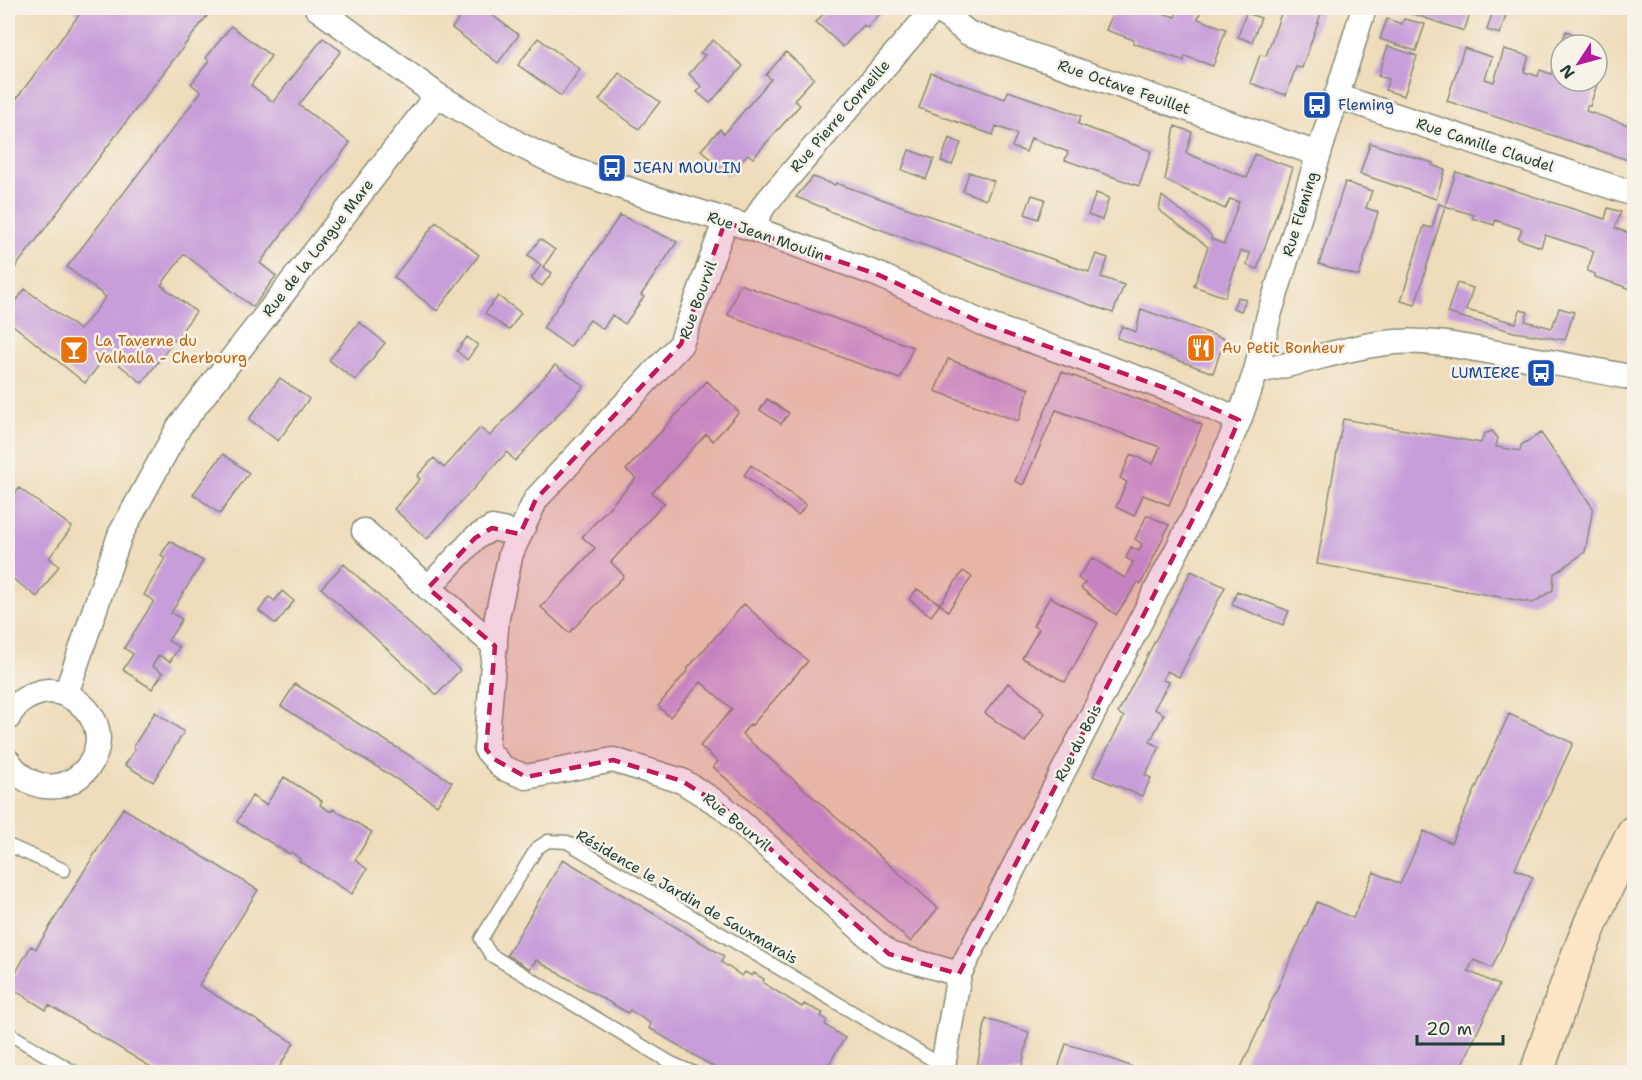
<svg xmlns="http://www.w3.org/2000/svg" width="1642" height="1080" font-family="'Shantell Sans',sans-serif">
<rect width="100%" height="100%" fill="#f7f3e8"/>
<filter id="ink" filterUnits="userSpaceOnUse"><feTurbulence type="fractalNoise" baseFrequency=".0167" numOctaves="2"/><feDisplacementMap in="SourceGraphic" scale="12" xChannelSelector="R" yChannelSelector="G"/><feConvolveMatrix kernelMatrix="1 2 1 2 8 2 1 2 1" color-interpolation-filters="sRGB"/></filter>
<filter id="wash" filterUnits="userSpaceOnUse"><feTurbulence type="fractalNoise" baseFrequency=".008" numOctaves="4" result="noise"/><feDisplacementMap in="SourceGraphic" scale="24" xChannelSelector="R" yChannelSelector="G"/><feGaussianBlur stdDeviation="1.35" result="paint"/><feColorMatrix in="noise" values="0 0 0 0 0 0 0 0 0 0 0 0 0 0 0 0 0 1.4 0 .05"/><feComposite in="paint" operator="in"/></filter>
<g filter="url(#wash)">
<rect width="100%" height="100%" fill="#efdcba"/>
<g id="blocks">
<path fill="#c79dda" d="M70 8H213L8 277V110L79 15Z
M467 8H482L519 35 498 63 452 28Z
M829 8H885L867 28 864 25 843 47 816 22Z
M1115 8H1148L1175 17 1178 8 1201 9 1198 19 1226 29 1213 66 1185 56 1184 61 1133 43 1134 40 1106 30Z
M1283 8H1323L1302 68 1296 67 1286 95 1250 83 1260 55 1266 56Z
M1395 8H1439L1452 12 1454 8H1472L1464 31Z
M1494 8 1508 9 1500 34 1487 30Z
M1246 13 1261 18 1252 42 1238 37Z
M1387 19 1402 24 1404 19 1425 24 1416 51 1380 39Z
M231 26 271 56 251 85 273 102 323 38 341 51 299 105 350 143 260 263 276 276 253 307 184 254 161 285 196 312 142 383 107 355 85 383 8 321V312L25 289 80 330 89 319 106 297 67 267 201 92 191 84 209 61 206 58Z
M1566 31 1576 35 1572 45H1561Z
M538 38 580 69 561 96 518 65Z
M713 40 743 66 710 103 697 92 702 87 689 74 705 55 700 53Z
M1388 46 1417 56 1404 96 1385 90 1389 79 1378 76Z
M1561 46V81H1598L1590 106H1587L1586 111 1634 127V162L1447 101 1464 48 1492 57 1485 79 1494 82 1504 49 1529 56 1524 72 1538 76 1540 70 1551 74Z
M786 52 814 78 794 100 800 105 753 158 748 154 728 175 701 150 720 129 724 134 771 79 766 75Z
M619 73 660 102 639 129 599 100Z
M931 73 1005 99 1008 91 1081 116 1078 124 1151 151 1139 186 1065 160 1068 152 1031 138 1026 152 1012 147 1017 134 996 126 993 135 919 108Z
M1175 126 1192 132 1186 153 1247 178 1254 154 1293 168 1257 269 1247 265 1250 253 1241 251 1225 297 1194 286 1208 247 1159 210 1162 196 1211 235V239L1224 244 1239 202 1230 199 1225 209 1165 180Z
M949 138 961 143 952 165 941 161Z
M1370 143 1433 163 1432 165 1445 170 1436 199 1360 174Z
M909 150 934 159 926 179 902 170Z
M969 172 994 181 986 200 963 191Z
M1456 172 1605 219 1608 208 1621 212 1615 228 1634 235V290L1595 277V274L1587 271 1594 251 1545 235 1541 247 1518 239 1522 229 1495 220 1494 225 1472 218 1474 215 1445 206Z
M813 177 835 185 836 183 1089 272 1096 254 1108 258 1101 277 1124 285 1113 313 826 210 827 209 796 197Z
M1345 182 1372 191 1366 208 1378 212 1359 276 1319 264Z
M1096 193 1109 198 1102 220 1088 215Z
M1032 195 1045 199 1038 219 1025 214Z
M1439 204 1445 206 1415 305 1401 301 1424 226 1432 228Z
M620 215 677 242 641 295 644 297 625 324 612 315 603 329 590 320 570 347 543 328Z
M436 222 479 255 437 311 394 277Z
M540 239 555 250 543 267 552 273 542 286 531 279 541 265 528 255Z
M1457 283 1473 288 1466 310 1516 323 1520 310 1528 312 1525 321 1552 328 1559 308 1574 312 1565 340 1514 332 1447 313Z
M740 284 913 347 900 379 728 315Z
M498 296 521 313 509 330 485 313Z
M1238 297 1246 300 1241 311 1233 308Z
M1141 309 1225 339 1213 373 1117 338 1122 326 1136 332Z
M359 322 385 343 355 380 329 360Z
M467 337 478 345 467 360 457 351Z
M948 359 1029 389 1018 421 935 391Z
M555 365 584 386 515 461 507 452 427 539 394 509 420 479 417 476 434 458 444 468 480 428 490 436Z
M1062 372 1163 408 1202 425 1169 505 1143 495 1134 516 1116 507 1127 482 1120 478 1131 454 1153 464 1160 447 1056 410 1023 485 1015 481Z
M280 378 309 399 278 441 249 419Z
M707 381 739 412 713 441 706 434 652 493 664 503 611 562 624 576 569 633 541 607 595 548 582 537 636 478 626 470Z
M767 399 789 413 781 424 760 410Z
M1343 419 1481 443 1484 434 1492 431 1498 438 1496 447 1520 451 1521 445 1541 433 1593 508 1585 552 1554 574 1553 590 1533 603 1317 564Z
M223 454 249 473 220 514 193 494Z
M751 465 806 505 798 515 744 475Z
M19 488 72 527 49 558 59 566 37 597 8 575V503Z
M1147 515 1169 525 1141 584 1138 582 1116 615 1081 588 1085 583 1078 578 1092 558 1125 578 1133 562 1126 558 1131 547 1139 551 1142 544 1135 539Z
M170 541 203 561 171 613 182 619 168 641 179 647 170 662 159 655 152 666 163 673 152 689 123 670 133 654 124 648 154 601 144 595 165 558 161 555Z
M344 564 460 670 437 695 321 588Z
M963 571 972 577 948 611 940 604Z
M1191 571 1225 587 1179 677 1167 671 1163 680 1169 682 1154 709 1164 714 1150 742 1160 747 1145 775 1151 778 1142 796 1093 776 1124 717 1118 713Z
M917 589 940 604 931 616 909 599Z
M282 591 294 601 276 624 259 611 269 597 275 601Z
M1237 591 1289 611 1283 625 1232 605Z
M1050 597 1098 623 1065 682 1022 658 1039 629 1033 626Z
M744 604 808 661 752 725 750 724 742 734 938 908 911 942 713 767 718 762 700 746 732 709 701 682 670 717 658 706 688 670 687 669Z
M1008 683 1041 708 1040 710 1045 713 1025 742 985 713Z
M295 684 452 782 437 805 281 706Z
M155 712 184 732 153 782 125 765 135 749 133 747Z
M1509 714 1573 743 1515 869 1533 877 1492 968 1474 960 1468 971 1499 985 1459 1072H1239L1317 902 1353 918 1374 872 1400 884 1424 831 1451 843Z
M284 777 322 801 320 805 331 812 333 809 372 832 355 860 367 869 352 894 299 861 300 859 291 852 289 854 237 822 252 796 266 805Z
M123 808 258 890 199 985 294 1043 276 1072H159L49 1005 46 1010 8 986 31 946 36 949Z
M563 859 724 956 721 962 742 976 745 972 752 976 754 973 764 979 763 983 802 1007 804 1004 823 1013 821 1016 827 1020 825 1025 845 1038 824 1072H722L649 1028 651 1024 630 1010 628 1013 536 960 530 969 507 955Z
M986 1019 1029 1032 1021 1072H976Z
M1066 1044 1091 1051 1145 1072H1057Z"/>
</g>
</g>
<g filter="url(#ink)">
<use href="#blocks" fill-opacity="0" stroke="#878c77" stroke-width="1.5"/>
<g fill="none" stroke-linecap="round" stroke-linejoin="round">
<g stroke="#878c77" stroke-width="15">
<path id="lane" d="M8 845 64 870
M8 1033 74 1072
M692 1072 671 1063 491 955 481 939 537 848 548 841 567 842 943 1066"/>
</g>
<g stroke="#878c77" stroke-width="27">
<path id="street" d="M317 8 437 95 520 145 560 165 650 197 754 229 879 275 982 323 1179 393 1239 420
M937 8 968 33 1318 154
M1336 96 1634 194
M725 222 681 344 536 499 511 553 497 617 486 749 503 768 526 777 613 760 682 781 722 806 889 954 959 974
M754 229 757 217 764 205 935 8
M1256 371C1304 364 1347 346 1395 342 1431 339 1468 348 1504 354 1548 362 1591 369 1634 378
M364 531 495 646
M428 588 475 538 492 528 520 534
M66 694 120 535 179 427 437 95
M8 718C15 702 31 693 48 691 62 691 75 698 85 708 128 754 53 825 8 761
M942 1072 959 974 1214 478 1239 420 1256 371 1269 315 1364 8"/>
</g>
<g stroke="#878c77" stroke-width="36">
<path id="secondary" d="M1537 1072C1564 991 1593 907 1634 832"/>
</g>
<use href="#lane" stroke="#fff" stroke-width="12"/>
<use href="#street" stroke="#fff" stroke-width="24"/>
<use href="#secondary" stroke="#fce5c4" stroke-width="33"/>
</g>
</g>
<path fill="#c2185b" fill-opacity="0.2" stroke="#c2185b" stroke-width="4.5" stroke-dasharray="12 8" stroke-linejoin="round" d="M725 222 879 275 982 323 1179 393 1239 420 1214 478 959 974 889 954 722 806 682 781 613 760 526 777 494 759 486 749 495 646 428 588 475 538 492 528 520 534 536 499 681 344Z"/>
<defs>
<g id="bus-square" transform="scale(1.5)"><rect x="-9" y="-9" width="18" height="18" rx="4" fill="#1a4fb4" stroke="#f7f3e8"/><path d="M-5-6H5V4H4V6H2V4H-2V6H-4V4H-5ZM-3.5-4V0h7V-4ZM-3.5 1.2v1.5H-2V1.2ZM2 1.2v1.5H3.5V1.2Z" fill="#fff"/></g>
<g id="restaurant-square" transform="scale(1.5)"><rect x="-9" y="-9" width="18" height="18" rx="4" fill="#e8710a" stroke="#f7f3e8"/><path d="M-5-6h1v4h1v-4h1v4h1v-4h1v5L-1.5 .5V6h-2V.5L-5-1ZM5-6V6H3V1.5H1.5Q1.5-4 5-6Z" fill="#fff"/></g>
<g id="bar-square" transform="scale(1.5)"><rect x="-9" y="-9" width="18" height="18" rx="4" fill="#e8710a" stroke="#f7f3e8"/><path d="M-6-5H6L.8 .8V4.5H3.5V6h-7V4.5H-.8V.8Z" fill="#fff"/></g>
</defs>
<g fill-rule="evenodd">
<use href="#bus-square" x="1317" y="105"/>
<use href="#bus-square" x="612" y="168"/>
<use href="#restaurant-square" x="1201" y="348"/>
<use href="#bar-square" x="74" y="350"/>
<use href="#bus-square" x="1541" y="373"/>
</g>
<g text-anchor="middle" dominant-baseline="central" stroke-width="5" stroke-linejoin="round" paint-order="stroke">
<g font-size="15" fill="#1f3d34" stroke="#f7f3e8">
<text transform="translate(1124 87) rotate(19)">Rue Octave Feuillet</text>
<text transform="translate(840 116) rotate(-49)">Rue Pierre Corneille</text>
<text transform="translate(1485 145) rotate(18)">Rue Camille Claudel</text>
<text transform="translate(1300 214) rotate(-73)">Rue Fleming</text>
<text transform="translate(766 236) rotate(19)">Rue Jean Moulin</text>
<text transform="translate(318 248) rotate(-52)">Rue de la Longue Mare</text>
<text transform="translate(698 300) rotate(-70)">Rue Bourvil</text>
<text transform="translate(1078 743) rotate(-63)">Rue du Bois</text>
<text transform="translate(737 822) rotate(39)">Rue Bourvil</text>
<text transform="translate(687 897) rotate(30)">Résidence le Jardin de Sauxmarais</text>
</g>
<g font-size="15" fill="#164399" stroke="#f7f3e8" text-anchor="start">
<text x="1338" y="105">Fleming</text>
<text x="633" y="168">JEAN MOULIN</text>
<text x="1520" y="373" text-anchor="end">LUMIERE</text>
</g>
<g font-size="15" fill="#c56008" stroke="#f7f3e8" text-anchor="start">
<text x="95" y="341">La Taverne du<tspan x="95" dy="17">Valhalla - Cherbourg</tspan></text>
<text x="1222" y="348">Au Petit Bonheur</text>
</g>
</g>
<rect width="1642" height="1080" fill="none" stroke="#f7f3e8" stroke-width="30"/>
<g transform="translate(1579 63) rotate(234)"><circle r="28" fill="#f7f3e8" stroke="#a1aaa0" stroke-width="1.5"/>
<path d="M0-4.5L10 22L0 15L-10 22Z" fill="#b5179e"/>
<text y="-9" font-size="16" font-weight="bold" text-anchor="middle" fill="#1f3d34">N</text>
</g>
<path d="M1417 1035v9h86v-9" fill="none" stroke="#1f3d34" stroke-width="3"/>
<text x="1426" y="1035" font-size="18" fill="#1f3d34" stroke="#f7f3e8" stroke-width="4.5" paint-order="stroke">20 m</text>
</svg>
